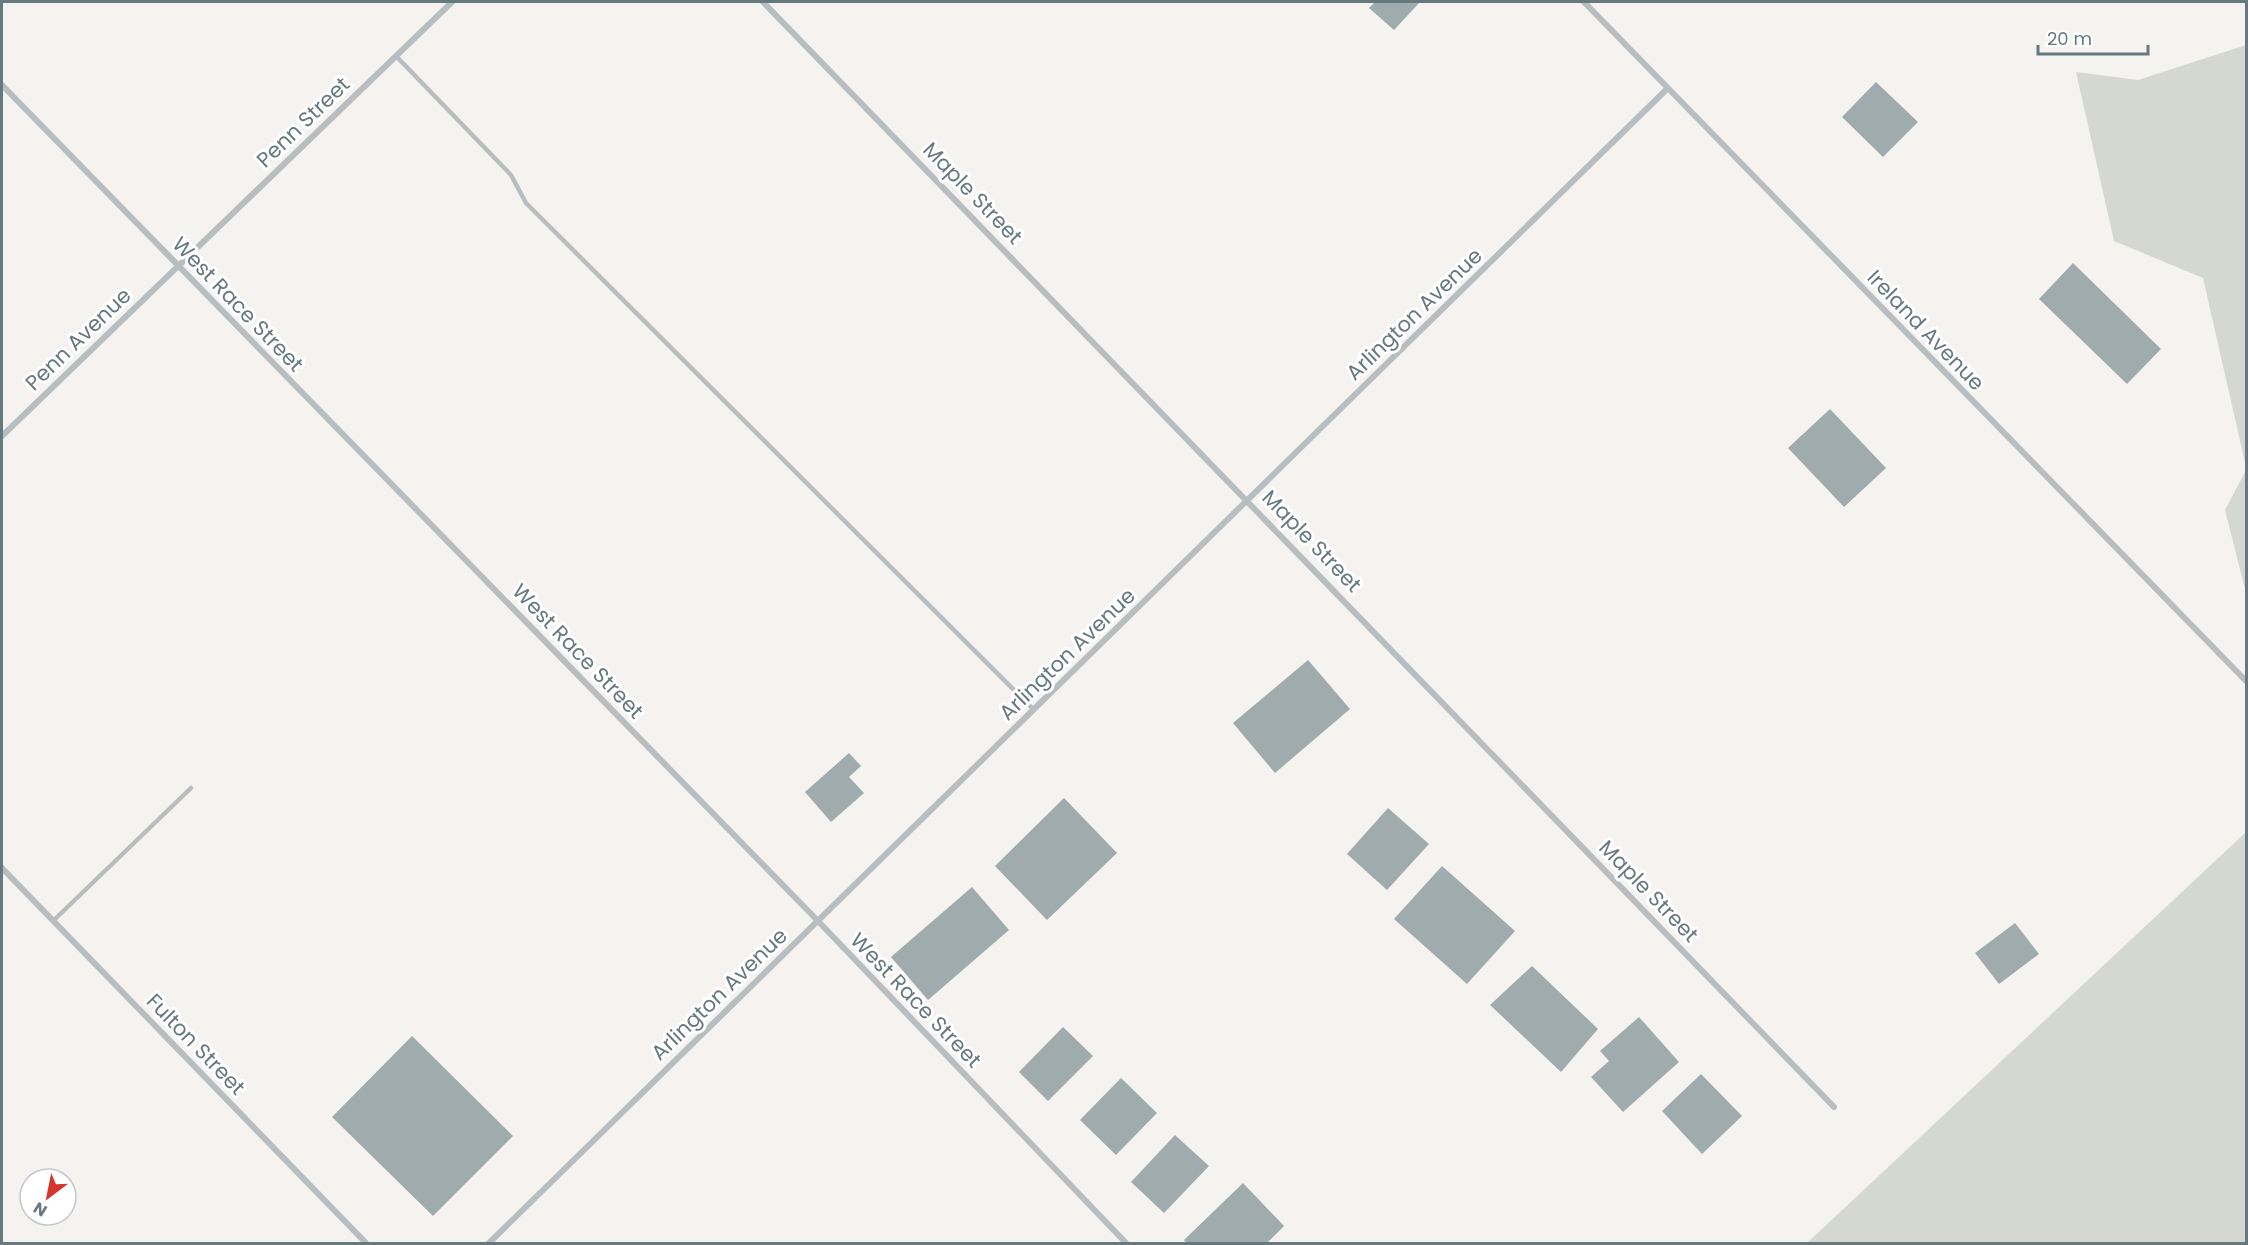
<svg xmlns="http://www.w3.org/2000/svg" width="2248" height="1245" font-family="Poppins,sans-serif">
<rect width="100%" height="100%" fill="#f4f3f0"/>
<path fill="#d4d8d0" d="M2246 45V467L2203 278 2114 241 2076 72 2138 80Z
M2246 470V593L2225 510Z
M2246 832V1243H1807Z"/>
<path fill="#a0abad" d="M1375 2H1420L1394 30 1369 8Z
M1876 82 1918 122 1883 157 1842 117Z
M2073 263 2161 349 2127 384 2039 299Z
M1830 409 1886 468 1844 507 1788 448Z
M1308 660 1350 709 1275 773 1233 723Z
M849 753 861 766 849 777 864 793 831 822 805 792Z
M1064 798 1117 853 1047 920 995 866Z
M1388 808 1429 844 1387 890 1347 854Z
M1442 866 1515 931 1467 984 1394 919Z
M972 887 1009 930 928 1000 891 957Z
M2015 923 2039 954 1999 984 1975 953Z
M1532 966 1598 1029 1561 1072 1490 1005Z
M1639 1017 1679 1062 1623 1112 1591 1077 1609 1061 1600 1051Z
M1063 1027 1093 1056 1048 1101 1019 1072Z
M412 1036 513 1136 433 1216 332 1117Z
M1701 1074 1742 1116 1702 1154 1662 1111Z
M1121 1078 1157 1113 1116 1155 1080 1120Z
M1175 1135 1209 1166 1164 1213 1131 1182Z
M1243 1183 1284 1226 1266 1244H1187L1184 1240Z"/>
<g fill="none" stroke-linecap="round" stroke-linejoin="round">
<path stroke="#b8bec0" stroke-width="4.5" d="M396 56 511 175 526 203 1034 710
M53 921 191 788"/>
<path stroke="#b8bec0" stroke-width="6" d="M763 2 1834 1107
M1584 2 2246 681
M2 85 818 921 1127 1244
M2 436 452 2
M2 868 367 1244
M488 1244 1668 88"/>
</g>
<g text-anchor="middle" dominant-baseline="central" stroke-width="6" stroke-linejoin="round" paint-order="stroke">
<g font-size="21" fill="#65797f" stroke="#fff">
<text transform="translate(303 122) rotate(-44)">Penn Street</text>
<text transform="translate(973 193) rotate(46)">Maple Street</text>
<text transform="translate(238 304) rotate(46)">West Race Street</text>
<text transform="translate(1414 314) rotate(-44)">Arlington Avenue</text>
<text transform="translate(1926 330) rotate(46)">Ireland Avenue</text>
<text transform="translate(78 339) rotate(-44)">Penn Avenue</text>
<text transform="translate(1312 541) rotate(46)">Maple Street</text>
<text transform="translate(578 651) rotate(46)">West Race Street</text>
<text transform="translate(1067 654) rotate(-44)">Arlington Avenue</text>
<text transform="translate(1649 891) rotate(46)">Maple Street</text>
<text transform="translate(719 994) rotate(-44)">Arlington Avenue</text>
<text transform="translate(916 1000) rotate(46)">West Race Street</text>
<text transform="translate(196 1044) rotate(46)">Fulton Street</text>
</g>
</g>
<rect width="2248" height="1245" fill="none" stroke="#65797f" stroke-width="6"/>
<g transform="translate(48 1197) rotate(212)"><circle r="28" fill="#ffffff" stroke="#c1c9cc" stroke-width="1.5"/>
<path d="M0-4.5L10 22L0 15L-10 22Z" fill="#d5352f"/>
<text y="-9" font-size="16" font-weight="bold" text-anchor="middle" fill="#65797f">N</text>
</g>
<path d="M2038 45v9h110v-9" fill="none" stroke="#65797f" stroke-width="3"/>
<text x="2047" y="45" font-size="18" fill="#65797f" stroke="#ffffff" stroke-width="4.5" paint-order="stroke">20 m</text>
</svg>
